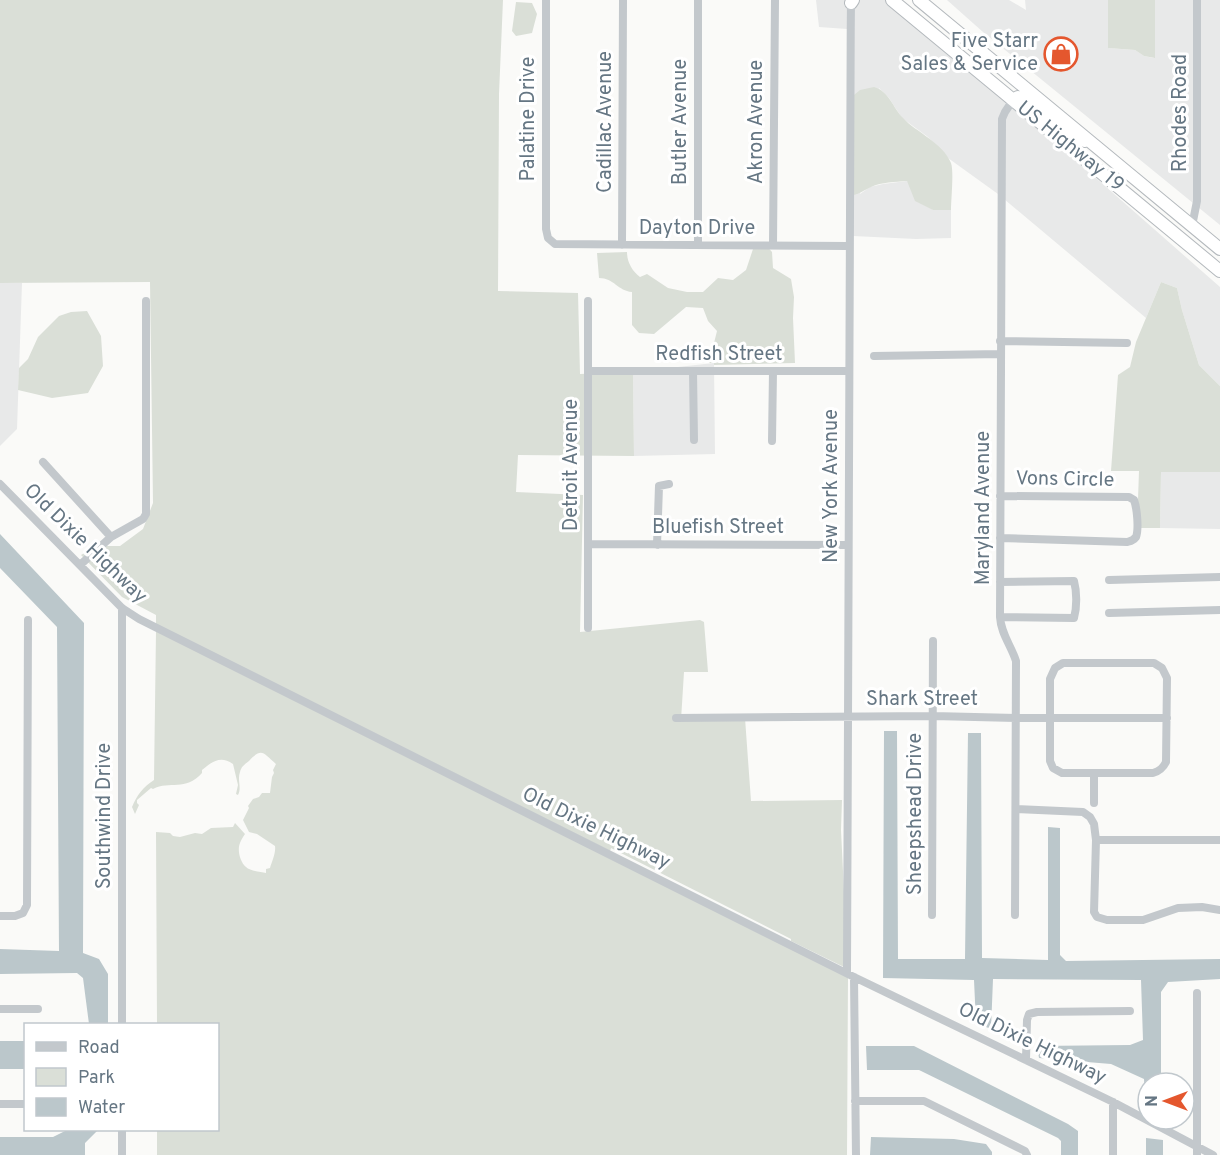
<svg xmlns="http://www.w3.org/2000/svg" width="1220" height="1155" font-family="Overpass,sans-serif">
<rect width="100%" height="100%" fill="#fafaf8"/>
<path fill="#e8e9e9" d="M816 0H848L847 29 819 27Z
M856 0H887L990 85 1220 287V386L1199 365 1182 310 1177 288 1161 282 1146 318 998 194 948 158 928 137 902 118 889 98 879 88 860 194 870 187 883 184 907 181 933 210H951V238L916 239 853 236 854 4Z
M947 0H1009L1026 10 1025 0H1108V48L1135 50 1144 56 1154 58 1155 0H1220V225L983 32Z
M0 283H22L17 429 0 446Z
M714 363 715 454 634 456 633 372Z
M1161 472H1220V529L1160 528Z"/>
<path fill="#dadfd7" d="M0 0H503L499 94 498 291 578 293 580 374 633 372 634 456 518 455 516 492 583 495 580 632 700 620 704 622 708 672H684L681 720 745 718 751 801 842 800 841 830 844 892V967L791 941V939L611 848 610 851 156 624V615L122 597 81 555 91 549 107 546H120L143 529 153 503 150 282 0 283Z
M1108 0H1155V58L1144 56 1135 50 1108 48Z
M516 2 532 3 537 14 532 33 516 36 512 31Z
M874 87C889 91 893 108 903 118 916 132 943 143 951 163 954 171 951 200 951 210H933L915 201 907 181C895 182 882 182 871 187 864 190 860 194 853 195L854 95 860 90Z
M765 244 772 252 773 268 791 279 794 297 793 318 795 363 714 365V363H709L717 331 708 321 703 308 686 307 654 334 639 333 632 325V292C618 291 614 278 599 278L597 253 627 252C627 262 632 271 640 277L647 274 668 288 687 292H703L718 278 733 280 746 270 753 249Z
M1161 282 1177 288 1182 310 1199 365 1220 386V472H1161L1160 528H1137L1139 471H1111L1118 375 1130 367 1136 342Z
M87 311 101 336 103 366 88 393 52 398 18 390 19 368 28 359 38 337 59 316 71 312Z
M156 631 848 977 847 1155H157V1130H218V1024H157L156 832 170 833 173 836 180 837 195 833 202 834 211 828 233 827 235 823 245 834C243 837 241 840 240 843 237 850 240 862 246 867 250 871 261 872 266 873V869L270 868C272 861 276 853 275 846L257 834 249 832 243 820 249 808 248 806 253 799 259 797 262 793H270L272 777 274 773 273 770 276 764C263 753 262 747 249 761 245 764 241 767 240 772 237 780 242 788 238 795L236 794 238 785 233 764C220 755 212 762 202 770V773C185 792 170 780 153 789L151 788 137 800V803L139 805 135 814 132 807C137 795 143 787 154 780Z"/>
<path fill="#bbc7cb" d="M0 534 84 623 83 953 99 959 108 974V1024H89L83 978 77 973 0 974V949L59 951 57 627 0 568Z
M884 731H897L898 959H965L968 733H981L982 958 1048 960V827L1060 828V955L1066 961 1220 959V979L1168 982 1161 992V1083H1148V1109L1146 1108 1144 1079 1111 1064 1039 1058 1037 1046 1130 1045 1143 1040 1141 980 993 979 991 1029 976 1023 974 980 883 978Z
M0 1041H25V1069H0Z
M866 1046H914L1068 1124 1078 1131V1155H1061V1141L1058 1138 919 1070H867Z
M67 1130H98L85 1143V1155H0V1137H53Z
M871 1137 954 1139 986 1144 992 1152V1155H870Z
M1146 1138 1163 1140V1155H1146Z"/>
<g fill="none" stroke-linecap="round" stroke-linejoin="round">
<g stroke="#b4b9bd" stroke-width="14">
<path id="highway" d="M892 0 1220 271
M919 0 1220 249
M851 3 853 0
M1013 100 1018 97 1025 99 1070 136 1085 141"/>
</g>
<path stroke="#c3c8cc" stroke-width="8" d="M546 0V229L548 238 555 244 848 246
M1013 100 1005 112 1002 119 1000 617C1001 634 1011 645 1016 661L1015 915
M1192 226 1197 201V0
M622 245 623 0
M698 245V0
M773 245 775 0
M588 301V628
M1000 341 1127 343
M874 356 1001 354
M589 371H849
M693 371 694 440
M772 441 773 371
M43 462 111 537
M0 484 122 608 139 619 854 977 1113 1102 1213 1155
M1000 538 1127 542C1131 541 1133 541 1136 537 1139 529 1137 508 1134 500L1129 497 1000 496
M589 544 848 545
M657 545 659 486 669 484
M80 565 111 537 143 519 146 514V301
M1109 580 1220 577
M1109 613 1220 610
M1000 617 1074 618C1077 607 1077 592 1074 581L1000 582
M1063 663H1154L1162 668 1167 678 1166 762C1163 768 1160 771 1153 773H1062L1053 768 1050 761V679L1055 668Z
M676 718 933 716 1016 718H1167
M1094 803V773
M1016 809 1083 812 1090 817 1094 824 1096 840 1094 912 1097 917 1107 920H1143L1178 908 1202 907 1220 910
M1096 840H1220
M932 915 933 641
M0 916H15L23 913 27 905 28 620
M847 973C849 648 848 324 851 0
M854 977 856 1155
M1197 993V1155
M0 1009H38
M122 1024V608
M1026 1060 1027 1020 1029 1014 1037 1012 1130 1011
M855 1101H924L1025 1151 1027 1155
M1113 1102V1155
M0 1104H26
M122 1155V1130"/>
<use href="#highway" stroke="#fff" stroke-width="12"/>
</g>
<defs>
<g id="shop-ring" transform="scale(1.725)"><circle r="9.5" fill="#fff" stroke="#e4572e" stroke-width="1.5"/><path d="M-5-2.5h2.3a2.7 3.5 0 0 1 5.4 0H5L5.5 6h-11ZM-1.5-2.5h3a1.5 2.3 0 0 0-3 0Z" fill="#e4572e"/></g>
</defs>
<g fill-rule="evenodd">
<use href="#shop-ring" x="1061" y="54"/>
</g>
<g text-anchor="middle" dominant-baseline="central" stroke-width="6" stroke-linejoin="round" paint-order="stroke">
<g font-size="20" fill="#657683" stroke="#fff" text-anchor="end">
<text x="1038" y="42">Five Starr<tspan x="1038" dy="23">Sales &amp; Service</tspan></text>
</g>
<g font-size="20" fill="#657683" stroke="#fff">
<text transform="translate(1181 113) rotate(-90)">Rhodes Road</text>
<text transform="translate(529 119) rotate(-90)">Palatine Drive</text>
<text transform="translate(606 122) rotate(-90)">Cadillac Avenue</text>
<text transform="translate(681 122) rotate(-90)">Butler Avenue</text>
<text transform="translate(757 122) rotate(-90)">Akron Avenue</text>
<text transform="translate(1070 147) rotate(39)">US Highway 19</text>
<text x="697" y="229">Dayton Drive</text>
<text x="719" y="355">Redfish Street</text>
<text transform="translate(572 465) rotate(-90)">Detroit Avenue</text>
<text transform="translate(1065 480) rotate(1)">Vons Circle</text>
<text transform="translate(832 486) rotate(-90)">New York Avenue</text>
<text transform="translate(984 508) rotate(-90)">Maryland Avenue</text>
<text x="718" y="528">Bluefish Street</text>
<text transform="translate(85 544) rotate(44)">Old Dixie Highway</text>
<text x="922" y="700">Shark Street</text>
<text transform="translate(916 814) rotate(-90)">Sheepshead Drive</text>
<text transform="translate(105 816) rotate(-90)">Southwind Drive</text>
<text transform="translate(596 829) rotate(26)">Old Dixie Highway</text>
<text transform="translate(1032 1044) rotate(26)">Old Dixie Highway</text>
</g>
</g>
<rect x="24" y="1023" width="195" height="108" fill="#ffffff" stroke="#c1c8cd" stroke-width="1.5"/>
<rect x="36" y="1042" width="30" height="9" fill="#c3c8cc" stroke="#c1c8cd" stroke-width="1.5"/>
<text x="78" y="1053" font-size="18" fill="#657683">Road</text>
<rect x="36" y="1068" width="30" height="18" fill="#dadfd7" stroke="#c1c8cd" stroke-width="1.5"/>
<text x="78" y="1083" font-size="18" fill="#657683">Park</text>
<rect x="36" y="1098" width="30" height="18" fill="#bbc7cb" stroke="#c1c8cd" stroke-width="1.5"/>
<text x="78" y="1113" font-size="18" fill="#657683">Water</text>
<g transform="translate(1166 1101) rotate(270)"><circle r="28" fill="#ffffff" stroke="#c1c8cd" stroke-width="1.5"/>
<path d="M0-4.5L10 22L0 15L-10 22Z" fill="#e4572e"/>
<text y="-9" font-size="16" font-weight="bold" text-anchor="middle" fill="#657683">N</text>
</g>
</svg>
